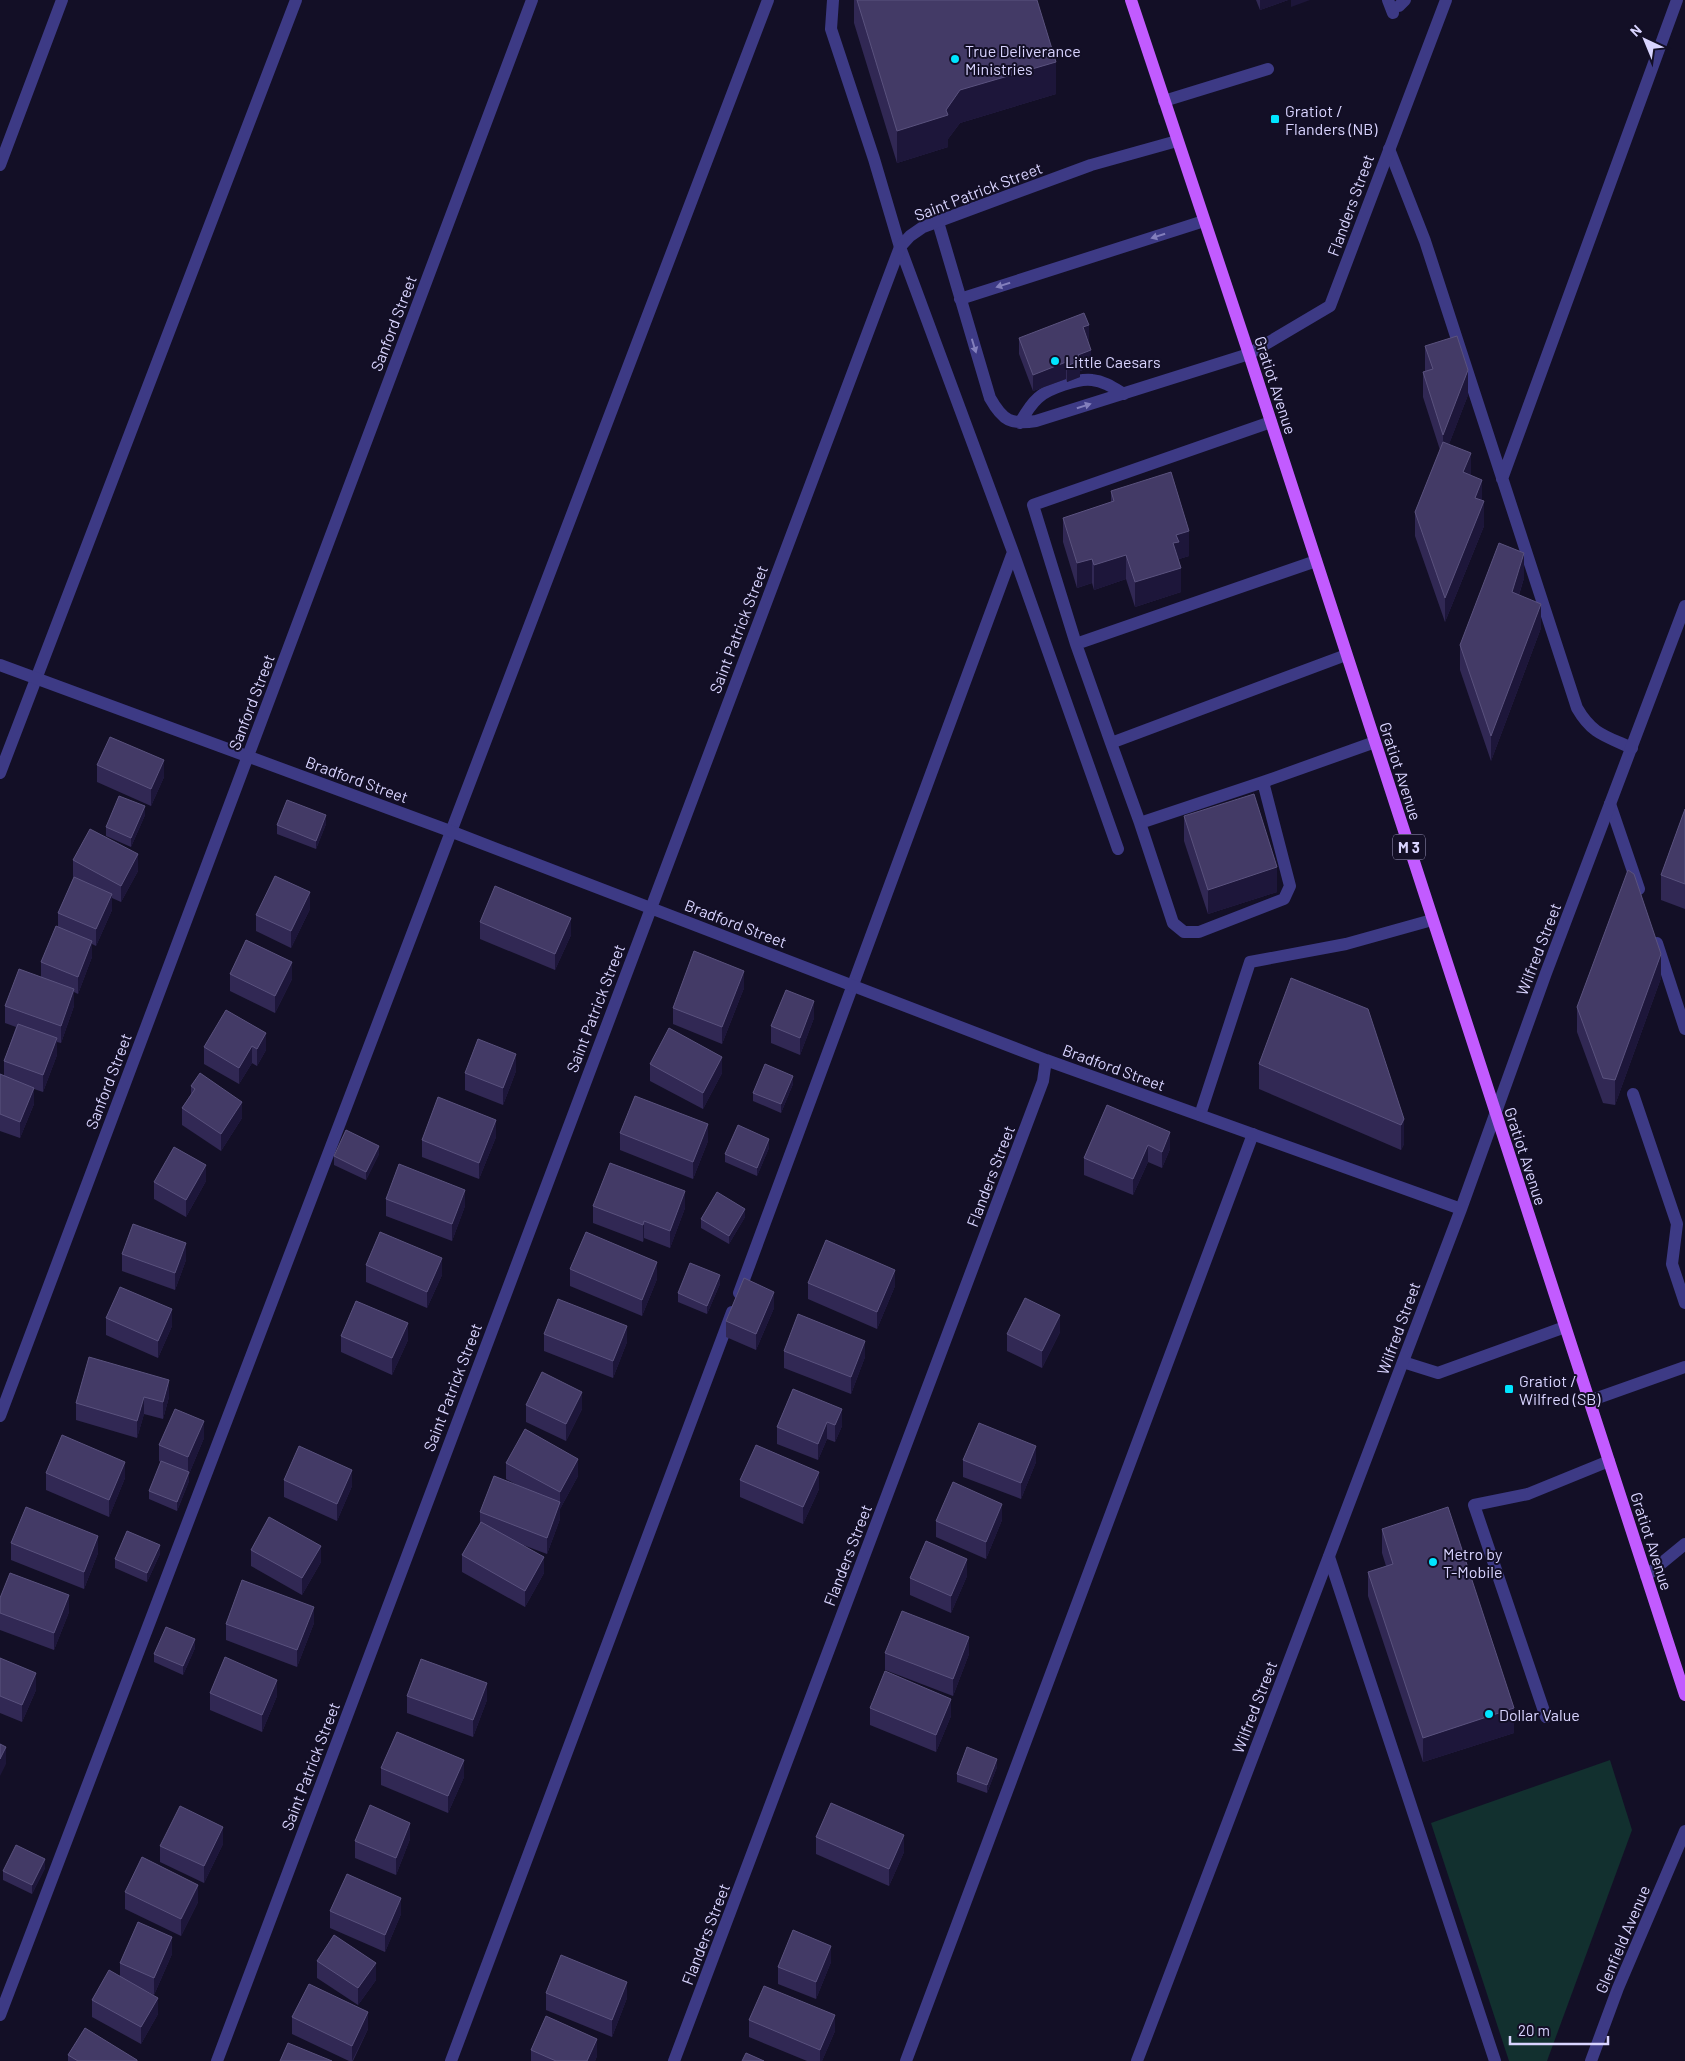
<svg xmlns="http://www.w3.org/2000/svg" width="1685" height="2061" font-family="Barlow,sans-serif">
<rect width="100%" height="100%" fill="#130f26"/>
<path fill="#12302f" d="M1610 1760 1632 1830 1547 2061H1509L1431 1823Z"/>
<g fill="none" stroke-linecap="round" stroke-linejoin="round">
<path stroke="#3d3a85" stroke-width="12" d="M833 0 831 29 874 159 900 247 1013 552 1118 849
M1388 0 1393 13
M1399 6 1405 0
M1164 101 1268 69
M1389 149 1425 241 1577 708C1592 734 1605 736 1632 748
M938 222 990 398C1003 421 1011 425 1036 421L1249 354
M960 299 1204 221
M1271 422 1033 505 1076 644 1316 561
M1020 423C1025 414 1030 405 1038 398 1047 389 1079 378 1092 380 1104 381 1114 388 1124 394
M1502 479 1677 0
M1076 644 1111 743
M1346 655 1111 743 1140 823 1263 782 1375 742
M0 773 296 0
M1610 804 1639 889
M1140 823 1173 923 1184 932H1199L1284 899 1290 886 1263 782
M1657 943 1685 1029
M1633 1094 1677 1224 1672 1264 1685 1303
M1200 1115 1250 962 1346 944 1432 920
M739 1293 1013 552
M1403 1362 1438 1373 1565 1327
M1589 1401 1685 1367
M1329 1557 1495 2061
M1646 1576 1685 1544
M1546 1717 1474 1505 1528 1494 1609 1461
M0 2015 768 0
M451 2061 732 1312
M906 2061 1253 1134"/>
<path stroke="#3d3a85" stroke-width="12" d="M0 165 62 0
M1249 354 1330 306 1446 0
M0 665 450 831 1046 1060 1461 1209
M0 1416 532 0
M217 2061 900 247 910 236 923 227 1091 165 1177 141
M674 2061 1043 1081 1046 1060
M1137 2061 1461 1209 1546 973 1685 606
M1591 2061 1618 1988 1685 1831"/>
<path stroke="#c25bff" stroke-width="12" d="M1131 0 1249 354 1685 1695"/>
</g>
<path fill="#312854" d="M854 0H1037L1056 94 960 123 948 139V147L897 163 854 23Z
M1256 0H1288L1260 10Z
M1019 338 1088 342 1091 367 1080 371V377L1067 382 1066 379 1033 391 1019 354Z
M1425 346 1468 395 1449 444 1471 476 1482 500 1484 526 1445 622 1415 536V512L1440 450 1423 397V372H1425Z
M1111 491 1189 556 1179 559 1181 592 1135 607 1126 579 1094 590 1092 583 1077 588 1063 542V518L1111 502Z
M1524 578 1519 595 1541 628 1491 761 1460 670V645Z
M97 765 164 777 151 806 97 782Z
M1685 809V909L1661 900V875Z
M145 815 131 847 106 836V827Z
M1184 816 1277 892 1208 914 1184 841Z
M326 824 316 849 277 834V825Z
M73 860 138 871 121 902 112 898V910L96 946 92 944V957L78 994 74 992V1006L61 1043 57 1042V1055L43 1092 34 1089V1104L20 1138 0 1131V1074L4 1076V1061L16 1027 5 1023V1006L41 977V962L58 927V913L74 877H73Z
M310 909 291 948 256 931V915Z
M480 922 571 935 555 970 480 939Z
M230 974 292 979 275 1013 230 991Z
M1661 978 1615 1105 1603 1103 1577 1032V1007Z
M744 988 722 1044 673 1024V1008Z
M814 1018 800 1055 771 1043V1026Z
M266 1033V1050L257 1066 252 1063 239 1084 204 1064V1047Z
M650 1064 722 1073 703 1109 650 1081Z
M1259 1064 1404 1119V1144L1401 1150 1259 1089Z
M516 1071 503 1105 465 1090V1073Z
M793 1084 781 1113 753 1101V1093Z
M191 1086 242 1118 221 1151 182 1125V1108L191 1094Z
M1107 1105 1170 1149 1162 1168 1148 1162 1133 1195 1084 1175V1158Z
M620 1133 708 1141 693 1179 620 1150Z
M496 1137 479 1179 422 1157V1140Z
M769 1148 757 1176 725 1162V1154Z
M379 1154 366 1180 334 1165V1156Z
M206 1181 186 1217 154 1199V1182Z
M386 1199 465 1206 452 1241 386 1216Z
M593 1206 685 1208 670 1248 644 1238 643 1242 593 1223Z
M745 1217 729 1244 701 1228V1219Z
M122 1254 186 1260 175 1290 122 1271Z
M366 1265 442 1275 427 1308 366 1282Z
M570 1269 657 1279 642 1316 570 1286Z
M808 1283 895 1286 877 1329 808 1299Z
M720 1284 707 1314 678 1302V1293Z
M774 1308 756 1350 726 1337V1321Z
M106 1318 172 1326 158 1358 106 1335Z
M1060 1332 1042 1368 1007 1351V1334Z
M544 1334 627 1342 613 1378 544 1351Z
M341 1336 408 1340 392 1375 341 1352Z
M784 1351 865 1357 851 1394 784 1368Z
M169 1380V1397L163 1419 144 1414 137 1438 76 1420V1403Z
M793 1389 842 1426 835 1442 827 1439 818 1460 777 1444V1427Z
M526 1405 582 1409 566 1441 526 1422Z
M204 1438 189 1474V1481L177 1511 149 1499V1491L161 1462 159 1461V1445Z
M963 1460 1036 1462 1021 1499 963 1477Z
M506 1463 578 1476 560 1509V1519L547 1554 523 1545 544 1573 525 1607 462 1572V1555L480 1523V1512L517 1485 506 1479Z
M46 1473 125 1478 109 1517 46 1490Z
M284 1480 352 1486 337 1521 284 1497Z
M740 1480 819 1489 803 1524 740 1497Z
M1002 1520 986 1559 936 1537V1521Z
M1382 1529 1514 1733 1423 1762 1368 1596V1572L1386 1566 1382 1553Z
M11 1543 98 1553 84 1589 11 1560Z
M251 1550 321 1562 302 1595 251 1566Z
M160 1554 147 1582 115 1568V1559Z
M967 1576 951 1613 910 1595V1578Z
M0 1598 69 1612 54 1650 0 1630Z
M314 1623 297 1667 226 1640V1624Z
M195 1648 183 1675 154 1662V1654Z
M885 1653 969 1654 953 1696 885 1670Z
M0 1658 36 1690 22 1722 0 1713Z
M210 1693 277 1696 262 1732 210 1710Z
M407 1696 487 1700 473 1737 407 1713Z
M870 1708 951 1716 936 1752 870 1725Z
M997 1767 987 1793 957 1782V1774Z
M381 1768 464 1777 448 1813 381 1785Z
M816 1837 904 1852 889 1886 816 1854Z
M410 1839 396 1875 355 1858V1841Z
M223 1844 204 1883 160 1862V1846Z
M45 1868 32 1894 3 1880V1871Z
M125 1892 198 1902 181 1936 125 1909Z
M330 1911 401 1914 385 1952 330 1928Z
M172 1954 154 1995 146 1991 158 2014 141 2044 92 2017V2000L120 1976V1963Z
M317 1961 376 1980 358 2005 317 1978Z
M831 1962 816 1999 778 1984V1967Z
M546 1993 627 1998 612 2037 546 2010Z
M292 2017 368 2029 353 2061H349L292 2034Z
M749 2020 835 2031 822 2061H807L749 2037Z
M531 2050 597 2056 595 2061H531Z
M68 2055 137 2061H68Z"/>
<path fill="#1d163a" d="M1260 0H1288L1260 10Z
M1291 0H1310L1291 7Z
M1056 62V94L960 123 948 139V147L897 163V131L946 110 960 90Z
M1089 325V342L1083 327Z
M1091 350V367L1080 371V377L1067 382V366L1078 355Z
M1066 362V379L1033 391V375Z
M1468 370V395L1443 460V435Z
M1471 453V477L1463 472Z
M1482 480V505L1475 498Z
M1484 501V526L1445 622V598Z
M1189 531V556L1179 559V567L1173 543 1176 535Z
M1524 553V578L1512 617V592Z
M1126 555V579L1094 590V565Z
M1092 559V583L1077 588V563Z
M1181 568V592L1135 607V582Z
M1541 604V628L1491 761V736Z
M164 760V777L151 806V789Z
M145 806V815L131 847V838Z
M326 815V824L316 849V841Z
M138 854V871L121 902V886Z
M1277 867V892L1208 914V890Z
M310 892V909L291 948V931Z
M112 894V910L96 946V929Z
M571 918V935L555 970V954Z
M92 941V957L78 994V977Z
M1661 954V978L1615 1105V1080Z
M292 962V979L275 1013V996Z
M744 971V988L722 1044V1027Z
M74 989V1006L61 1043V1026Z
M814 1001V1018L800 1055V1038Z
M266 1033V1050L257 1066V1049Z
M57 1038V1055L43 1092V1075Z
M252 1046V1063L239 1084V1068Z
M516 1054V1071L503 1105V1088Z
M722 1057V1073L703 1109V1093Z
M793 1076V1084L781 1113V1104Z
M34 1088V1104L20 1138V1122Z
M242 1102V1118L221 1151V1134Z
M1404 1119V1144L1401 1150V1125Z
M496 1120V1137L479 1179V1163Z
M708 1124V1141L693 1179V1162Z
M1170 1132V1149L1162 1168V1152Z
M769 1139V1148L757 1176V1168Z
M1148 1145V1162L1133 1195V1179Z
M379 1146V1154L366 1180V1172Z
M206 1165V1181L186 1217V1200Z
M465 1190V1206L452 1241V1224Z
M685 1191V1208L670 1248V1231Z
M745 1209V1217L729 1244V1236Z
M644 1221V1238L643 1242V1225Z
M186 1243V1260L175 1290V1273Z
M442 1258V1275L427 1308V1292Z
M657 1262V1279L642 1316V1300Z
M895 1270V1286L877 1329V1312Z
M720 1275V1284L707 1314V1306Z
M774 1292V1308L756 1350V1334Z
M172 1309V1326L158 1358V1341Z
M1060 1315V1332L1042 1368V1351Z
M408 1323V1340L392 1375V1358Z
M627 1326V1342L613 1378V1361Z
M865 1341V1357L851 1394V1377Z
M169 1380V1397L163 1419V1402Z
M582 1392V1409L566 1441V1424Z
M144 1397V1414L137 1438V1421Z
M842 1409V1426L835 1442V1425Z
M204 1421V1438L189 1474V1481L177 1511V1502L188 1473V1457Z
M827 1422V1439L818 1460V1444Z
M1036 1446V1462L1021 1499V1483Z
M578 1459V1476L560 1509V1492Z
M125 1462V1478L109 1517V1500Z
M352 1470V1486L337 1521V1504Z
M819 1472V1489L803 1524V1507Z
M560 1502V1519L547 1554V1538Z
M1002 1504V1520L986 1559V1542Z
M98 1536V1553L84 1589V1572Z
M160 1545V1554L147 1582V1573Z
M321 1546V1562L302 1595V1578Z
M544 1557V1573L525 1607V1591Z
M967 1559V1576L951 1613V1596Z
M69 1595V1612L54 1650V1633Z
M314 1607V1623L297 1667V1650Z
M969 1637V1654L953 1696V1679Z
M195 1639V1648L183 1675V1666Z
M36 1673V1690L22 1722V1705Z
M277 1680V1696L262 1732V1715Z
M487 1683V1700L473 1737V1720Z
M951 1699V1716L936 1752V1735Z
M1514 1708V1733L1423 1762V1738Z
M6 1747V1764L0 1776V1759Z
M997 1759V1767L987 1793V1785Z
M464 1760V1777L448 1813V1796Z
M410 1823V1839L396 1875V1858Z
M223 1827V1844L204 1883V1866Z
M904 1835V1852L889 1886V1869Z
M45 1859V1868L32 1894V1885Z
M198 1885V1902L181 1936V1919Z
M401 1898V1914L385 1952V1935Z
M172 1937V1954L154 1995V1978Z
M831 1946V1962L816 1999V1982Z
M376 1963V1980L358 2005V1988Z
M627 1982V1998L612 2037V2020Z
M158 1998V2014L141 2044V2027Z
M368 2012V2029L352 2061V2046Z
M835 2015V2031L822 2061H820V2050Z
M597 2039V2056L595 2061H587Z"/>
<path fill="#433a66" stroke="#5a527e" d="M857 0H1037L1056 62 960 90 946 110 948 115 897 131Z
M1084 313 1089 325 1083 327 1091 350 1078 355 1080 360 1067 366 1066 362 1033 375 1019 338Z
M1457 336 1468 370 1443 435 1423 372 1433 369 1425 346Z
M1443 442 1471 453 1463 472 1482 480 1475 498 1484 501 1445 598 1415 512Z
M1171 472 1189 531 1176 535 1179 542 1173 543 1181 568 1135 582 1126 555 1094 565 1092 559 1077 563 1063 518 1114 501 1111 491Z
M1499 543 1524 553 1512 592 1541 604 1491 736 1460 645Z
M110 737 164 760 151 789 97 765Z
M1254 794 1277 867 1208 890 1184 816Z
M119 796 145 806 131 838 106 827Z
M287 800 326 815 316 841 277 825Z
M1685 809V884L1661 875Z
M90 829 138 854 121 886 73 860Z
M1628 870 1634 874 1661 954 1615 1080 1603 1078 1577 1007Z
M275 876 310 892 291 931 256 915Z
M74 877 112 894 96 929 58 913Z
M495 886 571 918 555 954 480 922Z
M56 926 92 941 78 977 41 962Z
M246 940 292 962 275 996 230 974Z
M694 951 744 971 722 1027 673 1008Z
M19 969 74 989 61 1026 5 1006Z
M1291 978 1368 1009 1404 1119 1401 1125 1259 1064Z
M786 990 814 1001 800 1038 771 1026Z
M226 1010 266 1033 257 1049 252 1046 239 1068 204 1047Z
M18 1024 57 1038 43 1075 4 1061Z
M669 1028 722 1057 703 1093 650 1064Z
M478 1039 516 1054 503 1088 465 1073Z
M765 1064 793 1076 781 1104 753 1093Z
M200 1073 242 1102 221 1134 182 1108 195 1089 191 1086Z
M0 1074 34 1088 20 1122 0 1114Z
M635 1096 708 1124 693 1162 620 1133Z
M438 1097 496 1120 479 1163 422 1140Z
M1107 1105 1170 1132 1162 1152 1148 1145 1133 1179 1084 1158Z
M738 1125 769 1139 757 1168 725 1154Z
M346 1130 379 1146 366 1172 334 1156Z
M174 1147 206 1165 186 1200 154 1182Z
M610 1163 685 1191 670 1231 644 1221 643 1225 593 1206Z
M399 1164 465 1190 452 1224 386 1199Z
M717 1192 745 1209 729 1236 701 1219Z
M133 1224 186 1243 175 1273 122 1254Z
M380 1232 442 1258 427 1292 366 1265Z
M586 1232 657 1262 642 1300 570 1269Z
M826 1240 895 1270 877 1312 808 1283Z
M690 1263 720 1275 707 1306 678 1293Z
M744 1278 774 1292 756 1334 726 1321Z
M120 1287 172 1309 158 1341 106 1318Z
M1025 1298 1060 1315 1042 1351 1007 1334Z
M558 1299 627 1326 613 1361 544 1334Z
M356 1301 408 1323 392 1358 341 1336Z
M798 1314 865 1341 851 1377 784 1351Z
M89 1357 169 1380 163 1402 144 1397 137 1421 76 1403Z
M542 1372 582 1392 566 1424 526 1405Z
M793 1389 842 1409 835 1425 827 1422 818 1444 777 1427Z
M175 1409 204 1421 188 1457 159 1445Z
M979 1423 1036 1446 1021 1483 963 1460Z
M525 1429 578 1459 560 1492 506 1463Z
M62 1435 125 1462 109 1500 46 1473Z
M756 1445 819 1472 803 1507 740 1480Z
M299 1446 352 1470 337 1504 284 1480Z
M161 1461 189 1472 177 1502 149 1491Z
M494 1476 560 1502 547 1538 480 1512Z
M953 1482 1002 1504 986 1542 936 1521Z
M26 1507 98 1536 84 1572 11 1543Z
M1448 1507 1514 1708 1423 1738 1368 1572 1393 1564 1382 1529Z
M269 1517 321 1546 302 1578 251 1550Z
M481 1522 544 1557 525 1591 462 1555Z
M127 1531 160 1545 147 1573 115 1559Z
M926 1541 967 1559 951 1596 910 1578Z
M10 1573 69 1595 54 1633 0 1613V1598Z
M242 1580 314 1607 297 1650 226 1624Z
M902 1611 969 1637 953 1679 885 1653Z
M166 1627 195 1639 183 1666 154 1654Z
M225 1657 277 1680 262 1715 210 1693Z
M0 1658 36 1673 22 1705 0 1696Z
M421 1659 487 1683 473 1720 407 1696Z
M885 1671 951 1699 936 1735 870 1708Z
M397 1732 464 1760 448 1796 381 1768Z
M0 1744 6 1747 0 1759Z
M967 1747 997 1759 987 1785 957 1774Z
M831 1803 904 1835 889 1869 816 1837Z
M370 1805 410 1823 396 1858 355 1841Z
M180 1806 223 1827 204 1866 160 1846Z
M16 1845 45 1859 32 1885 3 1871Z
M142 1857 198 1885 181 1919 125 1892Z
M347 1874 401 1898 385 1935 330 1911Z
M138 1922 172 1937 154 1978 120 1963Z
M793 1930 831 1946 816 1982 778 1967Z
M334 1935 376 1963 358 1988 317 1961Z
M561 1955 627 1982 612 2020 546 1993Z
M109 1970 158 1998 141 2027 92 2000Z
M309 1984 368 2012 352 2046 292 2017Z
M764 1986 835 2015 820 2050 749 2020Z
M546 2016 597 2039 587 2061H556L531 2050Z
M85 2028 137 2060V2061H78L68 2055Z
M288 2043 332 2061H280Z
M746 2053 764 2061H742Z"/>
<defs><path id="oneway-solid" d="M-6-.8H1V-3.2L6.5 0L1 3.2V.8H-6Z" transform="scale(1.25)"/></defs>
<g fill="#837fbc">
<use href="#oneway-solid" transform="translate(1158 236) rotate(162)"/>
<use href="#oneway-solid" transform="translate(1003 285) rotate(162)"/>
<use href="#oneway-solid" transform="translate(974 346) rotate(73)"/>
<use href="#oneway-solid" transform="translate(1084 406) rotate(-17)"/>
</g>
<g fill="#00e5ff" stroke="#130f26" stroke-width="2">
<circle cx="955" cy="59" r="5"/>
<rect x="1270" y="114" width="10" height="10" rx="2.5"/>
<circle cx="1055" cy="361" r="5"/>
<rect x="1504" y="1384" width="10" height="10" rx="2.5"/>
<circle cx="1433" cy="1562" r="5"/>
<circle cx="1489" cy="1714" r="5"/>
</g>
<g text-anchor="middle" dominant-baseline="central" stroke-width="4" stroke-linejoin="round" paint-order="stroke">
<rect fill="#130f26" stroke="#9e99be" stroke-width="1" x="1393" y="834.5" width="32" height="25" rx="4"/>
<g font-size="15" font-weight="bold" fill="#d9d4ff">
<text x="1409" y="847">M 3</text>
</g>
<g font-size="16" fill="#d9d4ff" stroke="#130f26" text-anchor="start">
<text x="965" y="50">True Deliverance<tspan x="965" dy="18">Ministries</tspan></text>
<text x="1285" y="110">Gratiot /<tspan x="1285" dy="18">Flanders (NB)</tspan></text>
<text x="1065" y="361">Little Caesars</text>
<text x="1519" y="1380">Gratiot /<tspan x="1519" dy="18">Wilfred (SB)</tspan></text>
<text x="1443" y="1553">Metro by<tspan x="1443" dy="18">T-Mobile</tspan></text>
<text x="1499" y="1714">Dollar Value</text>
</g>
<g font-size="16" fill="#d9d4ff" stroke="#130f26">
<text transform="translate(978 191) rotate(-21)">Saint Patrick Street</text>
<text transform="translate(1350 205) rotate(-70)">Flanders Street</text>
<text transform="translate(393 323) rotate(-69)">Sanford Street</text>
<text transform="translate(1276 385) rotate(72)">Gratiot Avenue</text>
<text transform="translate(738 629) rotate(-69)">Saint Patrick Street</text>
<text transform="translate(251 702) rotate(-69)">Sanford Street</text>
<text transform="translate(1401 771) rotate(72)">Gratiot Avenue</text>
<text transform="translate(357 779) rotate(20)">Bradford Street</text>
<text transform="translate(736 923) rotate(21)">Bradford Street</text>
<text transform="translate(1538 949) rotate(-69)">Wilfred Street</text>
<text transform="translate(595 1008) rotate(-69)">Saint Patrick Street</text>
<text transform="translate(1114 1067) rotate(20)">Bradford Street</text>
<text transform="translate(108 1081) rotate(-69)">Sanford Street</text>
<text transform="translate(1526 1156) rotate(72)">Gratiot Avenue</text>
<text transform="translate(990 1176) rotate(-69)">Flanders Street</text>
<text transform="translate(1398 1328) rotate(-70)">Wilfred Street</text>
<text transform="translate(452 1387) rotate(-69)">Saint Patrick Street</text>
<text transform="translate(1652 1541) rotate(72)">Gratiot Avenue</text>
<text transform="translate(847 1555) rotate(-69)">Flanders Street</text>
<text transform="translate(1254 1707) rotate(-69)">Wilfred Street</text>
<text transform="translate(310 1766) rotate(-69)">Saint Patrick Street</text>
<text transform="translate(705 1934) rotate(-69)">Flanders Street</text>
<text transform="translate(1622 1939) rotate(-67)">Glenfield Avenue</text>
</g>
</g>
<g transform="translate(1645 40) rotate(316)" stroke="#130f26" stroke-width="4" paint-order="stroke">
<path d="M0-4L9 19L0 12L-9 19Z" fill="#d9d4ff"/>
<text y="-8" font-size="14" font-weight="bold" text-anchor="middle" fill="#d9d4ff">N</text>
</g>
<path d="M1510 2036v8h98v-8" fill="none" stroke="#d9d4ff" stroke-width="2.5"/>
<text x="1518" y="2036" font-size="15" fill="#d9d4ff" stroke="#130f26" stroke-width="4" paint-order="stroke">20 m</text>
</svg>
